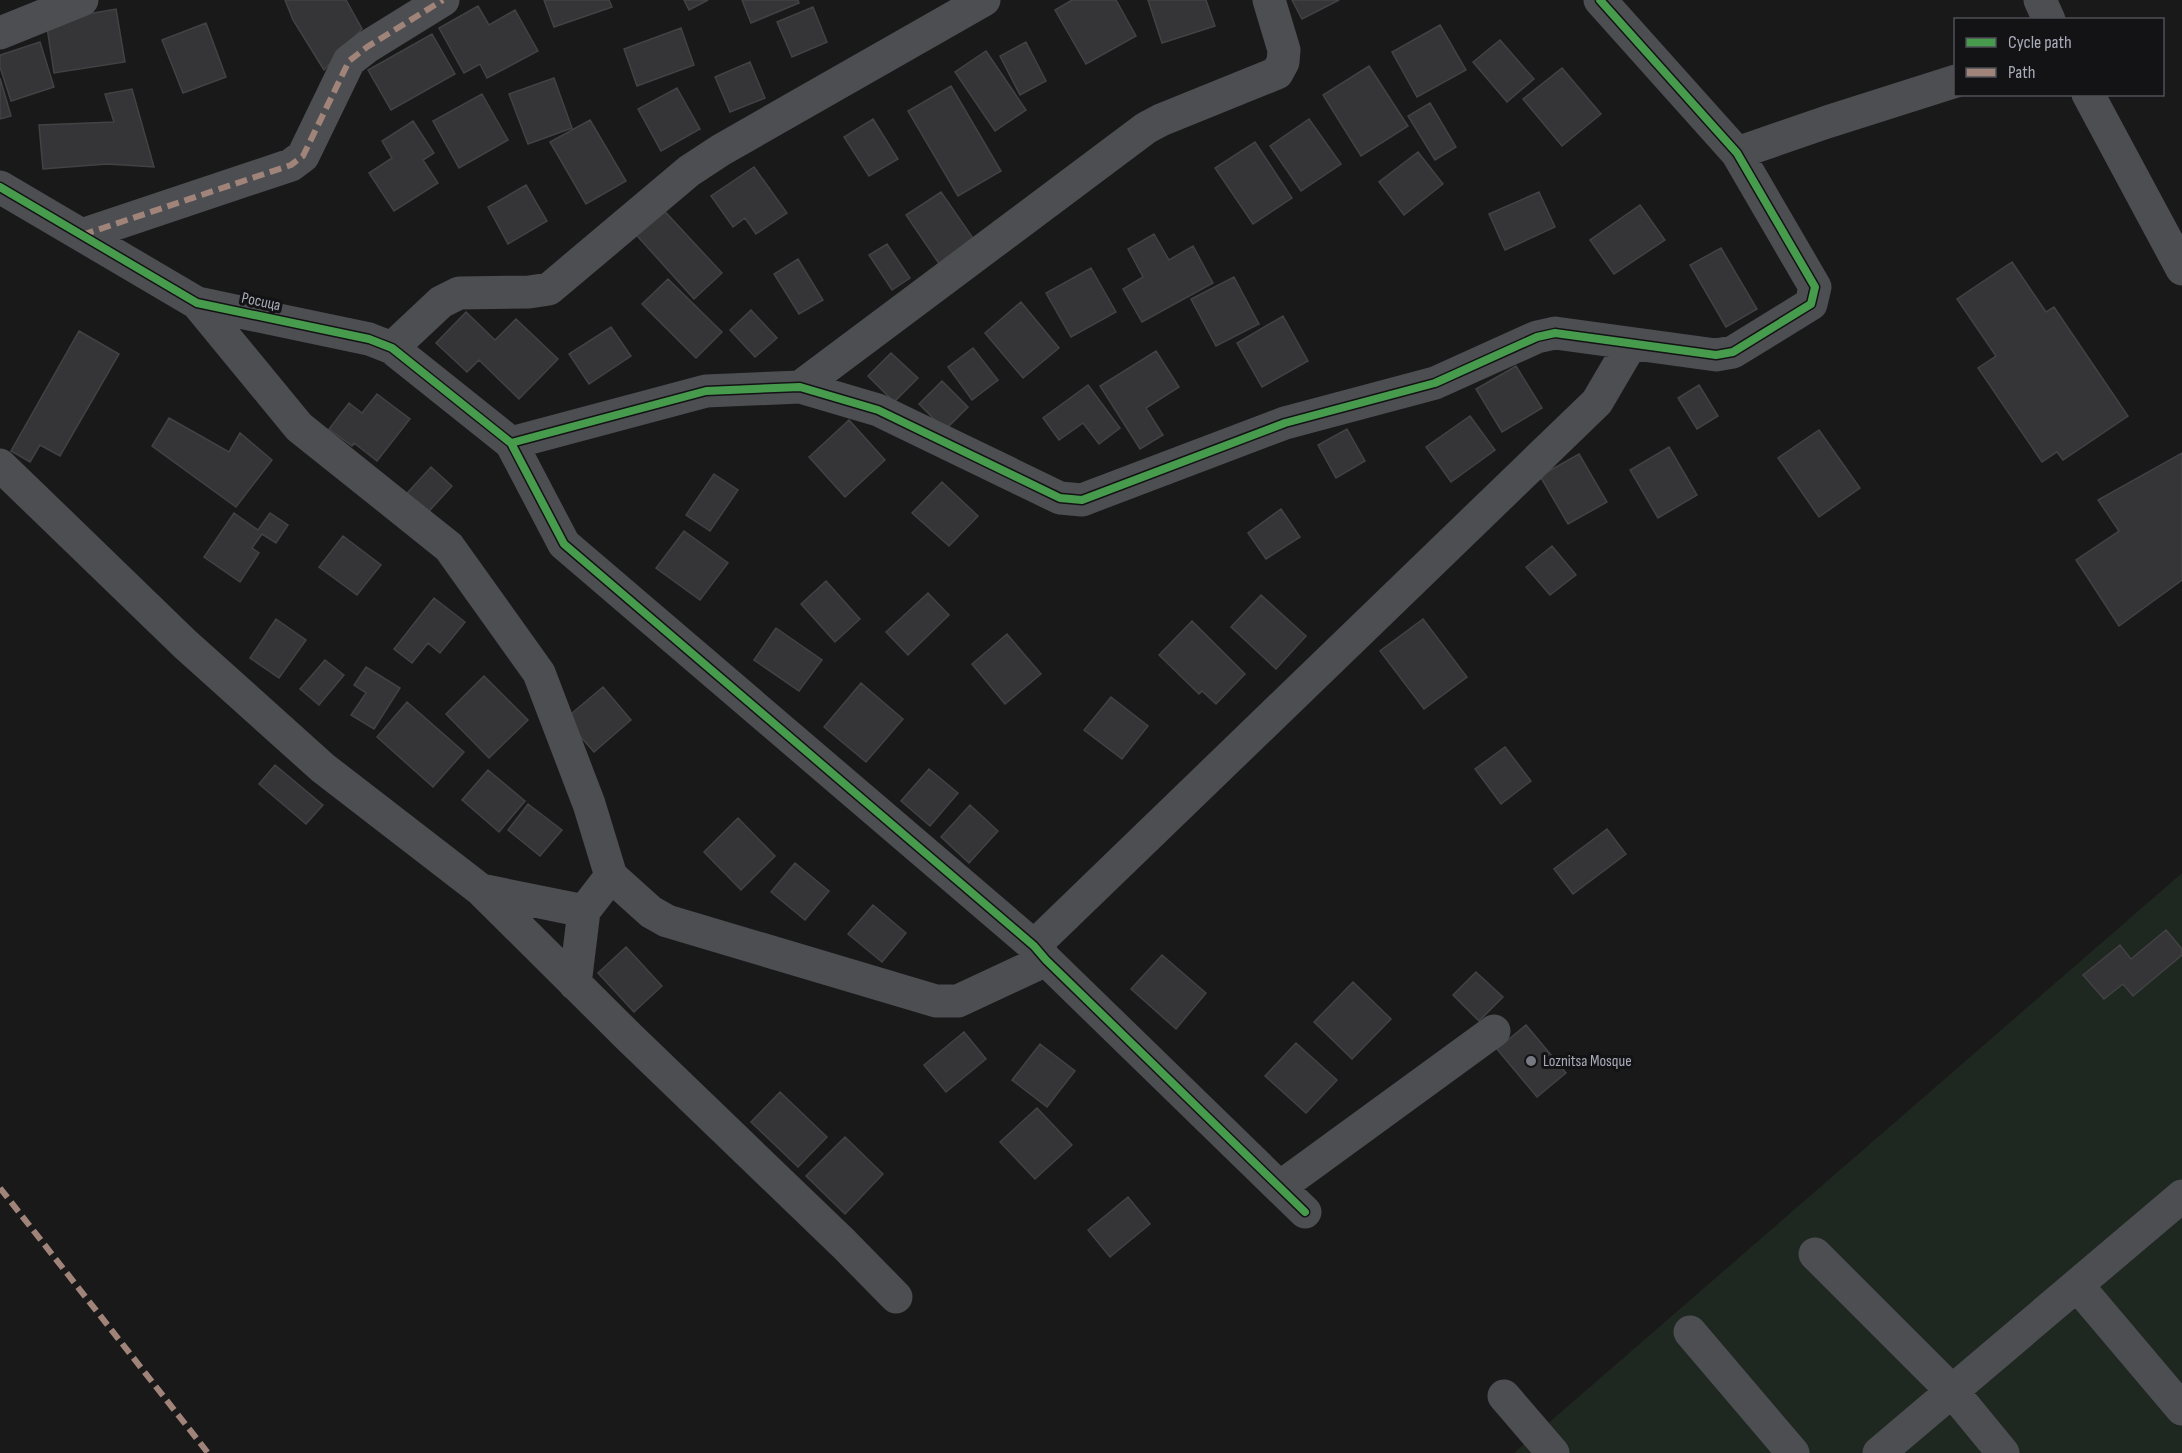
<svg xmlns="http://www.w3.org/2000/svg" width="2182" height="1453" font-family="'Sofia Sans Condensed',sans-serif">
<rect width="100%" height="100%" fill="#191919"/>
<path fill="#1f2721" d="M2182 873V1453H1514Z"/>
<path fill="#353537" stroke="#424245" stroke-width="1.5" d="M285 0H346L362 29 324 70 293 20Z
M544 0H609L612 7 554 27Z
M684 0H708L689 10Z
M742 0H798L799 3 751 23Z
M1072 0H1116L1136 36 1086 64 1055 10Z
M1148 0H1206L1215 26 1162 43Z
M1292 0H1339L1302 19Z
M478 6 489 25 515 10 538 51 487 78 480 64 464 73 439 28Z
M813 7 827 42 792 57 777 22Z
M116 9 125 62 54 73 46 21Z
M206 23 226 77 183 93 162 40Z
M1440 25 1466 70 1417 97 1392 52Z
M681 28 694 65 637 86 624 49Z
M432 34 455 74 391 110 368 70Z
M1500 40 1534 79 1507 102 1473 62Z
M40 42 54 87 11 101 0 67V55Z
M1026 42 1046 81 1020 95 1000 56Z
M986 51 1026 110 995 131 955 72Z
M750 62 765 98 730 112 715 77Z
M1369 66 1408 126 1361 156 1323 95Z
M1562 68 1601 114 1562 146 1523 99Z
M0 78 11 116 0 119Z
M554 78 572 128 528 144 509 94Z
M951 86 1001 171 958 196 908 111Z
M677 88 700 129 661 151 638 109Z
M132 89 154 167 107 164 43 169 39 125 114 122 105 94Z
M482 94 508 140 459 168 433 121Z
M1430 103 1456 147 1435 160 1408 116Z
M873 119 898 159 869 176 844 137Z
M1309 119 1341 164 1301 191 1270 146Z
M590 120 626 181 586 204 550 142Z
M413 121 434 153 423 160 438 183 394 211 369 173 392 158 382 141Z
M1255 142 1292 198 1253 224 1215 168Z
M1418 152 1443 184 1404 215 1379 182Z
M754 167 787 213 756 234 745 218 733 227 711 196Z
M526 185 547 221 508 244 488 207Z
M941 192 975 241 940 265 906 215Z
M1539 192 1555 227 1505 250 1489 214Z
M658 204 722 273 694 299 631 229Z
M1640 205 1665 240 1614 274 1590 240Z
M1154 234 1169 260 1193 246 1213 283 1142 322 1123 289 1143 277 1128 249Z
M887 244 910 278 892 290 869 255Z
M1721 248 1757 309 1726 327 1690 265Z
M798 259 823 300 799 314 774 274Z
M2012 262 2046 312 2054 307 2128 416 2063 460 2057 452 2042 462 1978 368 1996 356 1957 299Z
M1091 268 1116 312 1071 337 1046 293Z
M1234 277 1259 324 1216 346 1191 299Z
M668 279 722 332 696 358 642 304Z
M1021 302 1059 348 1023 378 985 333Z
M751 310 777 338 755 357 730 330Z
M466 312 495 340 516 319 558 359 519 399 479 360 467 372 436 343Z
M1283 316 1308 361 1262 387 1237 343Z
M611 327 631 356 589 384 569 354Z
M79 331 119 354 60 456 40 445 30 462 11 451Z
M973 348 998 380 972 400 948 367Z
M1156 351 1179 387 1146 408 1163 435 1140 449 1100 386Z
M891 353 918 378 894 402 868 376Z
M1516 366 1542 408 1502 432 1476 389Z
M942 381 968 407 945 430 919 404Z
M1088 385 1120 428 1099 444 1083 423 1059 440 1043 418Z
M1699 385 1718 416 1697 429 1678 398Z
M377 394 410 419 377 461 354 443 352 446 329 429 349 403 362 413Z
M1470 416 1495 450 1451 482 1426 447Z
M169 418 229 452 240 433 272 460 236 507 152 446Z
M849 420 885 460 845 497 809 457Z
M1347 429 1365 461 1336 478 1318 445Z
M1819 430 1860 488 1819 517 1778 458Z
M1669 447 1697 495 1658 518 1630 470Z
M2182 453V580L2119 626 2076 560 2119 531 2098 500Z
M1579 454 1607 502 1568 524 1540 476Z
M431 467 452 486 421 520 400 501Z
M714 474 738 490 710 531 686 515Z
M942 482 978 516 949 546 912 513Z
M1281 509 1300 537 1266 559 1248 533Z
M234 513 258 530 270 513 288 525 276 543 262 534 252 548 259 553 240 582 204 557Z
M684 531 728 563 700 600 656 568Z
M343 536 381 565 357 595 319 567Z
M1552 546 1576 575 1550 595 1526 567Z
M826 581 860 619 835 642 801 604Z
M928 593 949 615 908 655 886 632Z
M1261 595 1306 636 1276 669 1231 627Z
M434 598 465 622 440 653 428 643 412 663 394 649Z
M276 619 306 640 279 678 250 658Z
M1423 619 1467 677 1424 709 1380 651Z
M1192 621 1245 674 1216 704 1202 691 1199 694 1159 655Z
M776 628 822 660 799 691 754 660Z
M1007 634 1041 674 1005 704 972 664Z
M325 660 344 675 319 705 300 689Z
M366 667 400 688 374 729 351 715 366 693 354 685Z
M484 676 528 720 489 758 446 714Z
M861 683 903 719 866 762 824 727Z
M603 687 631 720 594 752 565 719Z
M1111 697 1148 726 1122 759 1084 730Z
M407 702 464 752 433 787 377 737Z
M1505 747 1531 781 1501 804 1475 769Z
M275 765 323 805 306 824 259 784Z
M929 769 958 793 930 826 901 801Z
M488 770 525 801 499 832 462 800Z
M528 804 562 830 540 856 508 830Z
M970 805 998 831 969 863 941 837Z
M738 818 775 856 741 890 704 852Z
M1607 829 1626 854 1573 894 1554 869Z
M795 863 829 891 805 920 771 892Z
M873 905 906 933 882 962 848 934Z
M2166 930 2182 949V955L2133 996 2123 984 2104 999 2083 975 2120 945 2131 959Z
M626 947 662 986 634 1012 598 973Z
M1162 955 1206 993 1176 1029 1131 989Z
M1476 972 1503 997 1479 1021 1453 995Z
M1353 982 1391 1019 1352 1059 1314 1022Z
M1526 1025 1566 1073 1537 1097 1497 1049Z
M964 1032 986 1059 946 1092 924 1065Z
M1296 1043 1337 1080 1306 1113 1265 1076Z
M1040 1044 1075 1071 1047 1107 1012 1080Z
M780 1092 827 1137 798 1167 751 1122Z
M1037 1108 1072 1145 1035 1179 1000 1142Z
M845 1137 883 1174 845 1214 806 1176Z
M1128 1197 1150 1224 1110 1257 1088 1230Z"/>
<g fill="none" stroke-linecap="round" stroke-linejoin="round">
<path stroke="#4d4e52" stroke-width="33" d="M2040 0 2049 20
M0 33 82 0
M2088 94 2182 269
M1737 153 1827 122 1956 81
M0 187 197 303 369 339 392 348 511 443 564 544 1034 946 1046 960 1305 1212
M82 235 291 165 303 156 349 61 367 47 443 0
M197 303 299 427 449 547 539 673 589 804 611 876 651 912 667 921 936 1001H958L1046 960
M392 348 441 302 459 293 529 292 549 289 689 171 721 150 984 0
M800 387 1146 128 1161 120 1277 73 1283 62 1284 50 1269 0
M511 443 706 391 800 387 878 410 1060 498 1082 500 1285 423 1435 383 1537 337 1555 333 1716 355 1733 352 1811 304 1815 287 1737 153 1600 0
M0 465 185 644 323 768 481 890 584 911 611 876
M481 890 629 1037 844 1244 896 1297
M1034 946 1597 402 1631 344
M575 984 584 911
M1280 1187 1494 1031
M1815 1254 1952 1391 2003 1453
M2077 1285 2182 1409
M1690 1332 1793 1453
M1504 1396 1553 1453
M1879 1453 2182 1196"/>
<path stroke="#a18479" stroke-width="6" stroke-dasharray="12 6" stroke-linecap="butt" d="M82 235 291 165 303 156 349 61 367 47 443 0
M0 1188 208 1453"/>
<g stroke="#131315" stroke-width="11">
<path id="cycleway" d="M0 187 197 303 369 339 392 348 511 443 564 544 1034 946 1046 960 1305 1212
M511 443 706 391 800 387 878 410 1060 498 1082 500 1285 423 1435 383 1537 337 1555 333 1716 355 1733 352 1811 304 1815 287 1737 153 1600 0"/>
</g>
<use href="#cycleway" stroke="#469c4c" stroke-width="8"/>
</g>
<circle fill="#777982" stroke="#131315" stroke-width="2" cx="1531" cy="1061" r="6"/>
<g text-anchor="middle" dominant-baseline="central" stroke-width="6" stroke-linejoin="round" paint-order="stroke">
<g font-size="16" fill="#aaacba" stroke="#131315">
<text transform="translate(261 302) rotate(12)">Росица</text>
</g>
<g font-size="16" fill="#aaacba" stroke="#131315" text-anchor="start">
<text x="1543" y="1061">Loznitsa Mosque</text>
</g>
</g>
<rect x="1954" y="18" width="210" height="78" fill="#131315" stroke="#4f5057" stroke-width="1.5"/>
<rect x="1966" y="38" width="30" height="9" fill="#469c4c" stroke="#4f5057" stroke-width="1.5"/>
<text x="2008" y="48" font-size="18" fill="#aaacba">Cycle path</text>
<rect x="1966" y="68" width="30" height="9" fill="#a18479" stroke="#4f5057" stroke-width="1.5"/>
<text x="2008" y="78" font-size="18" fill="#aaacba">Path</text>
</svg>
